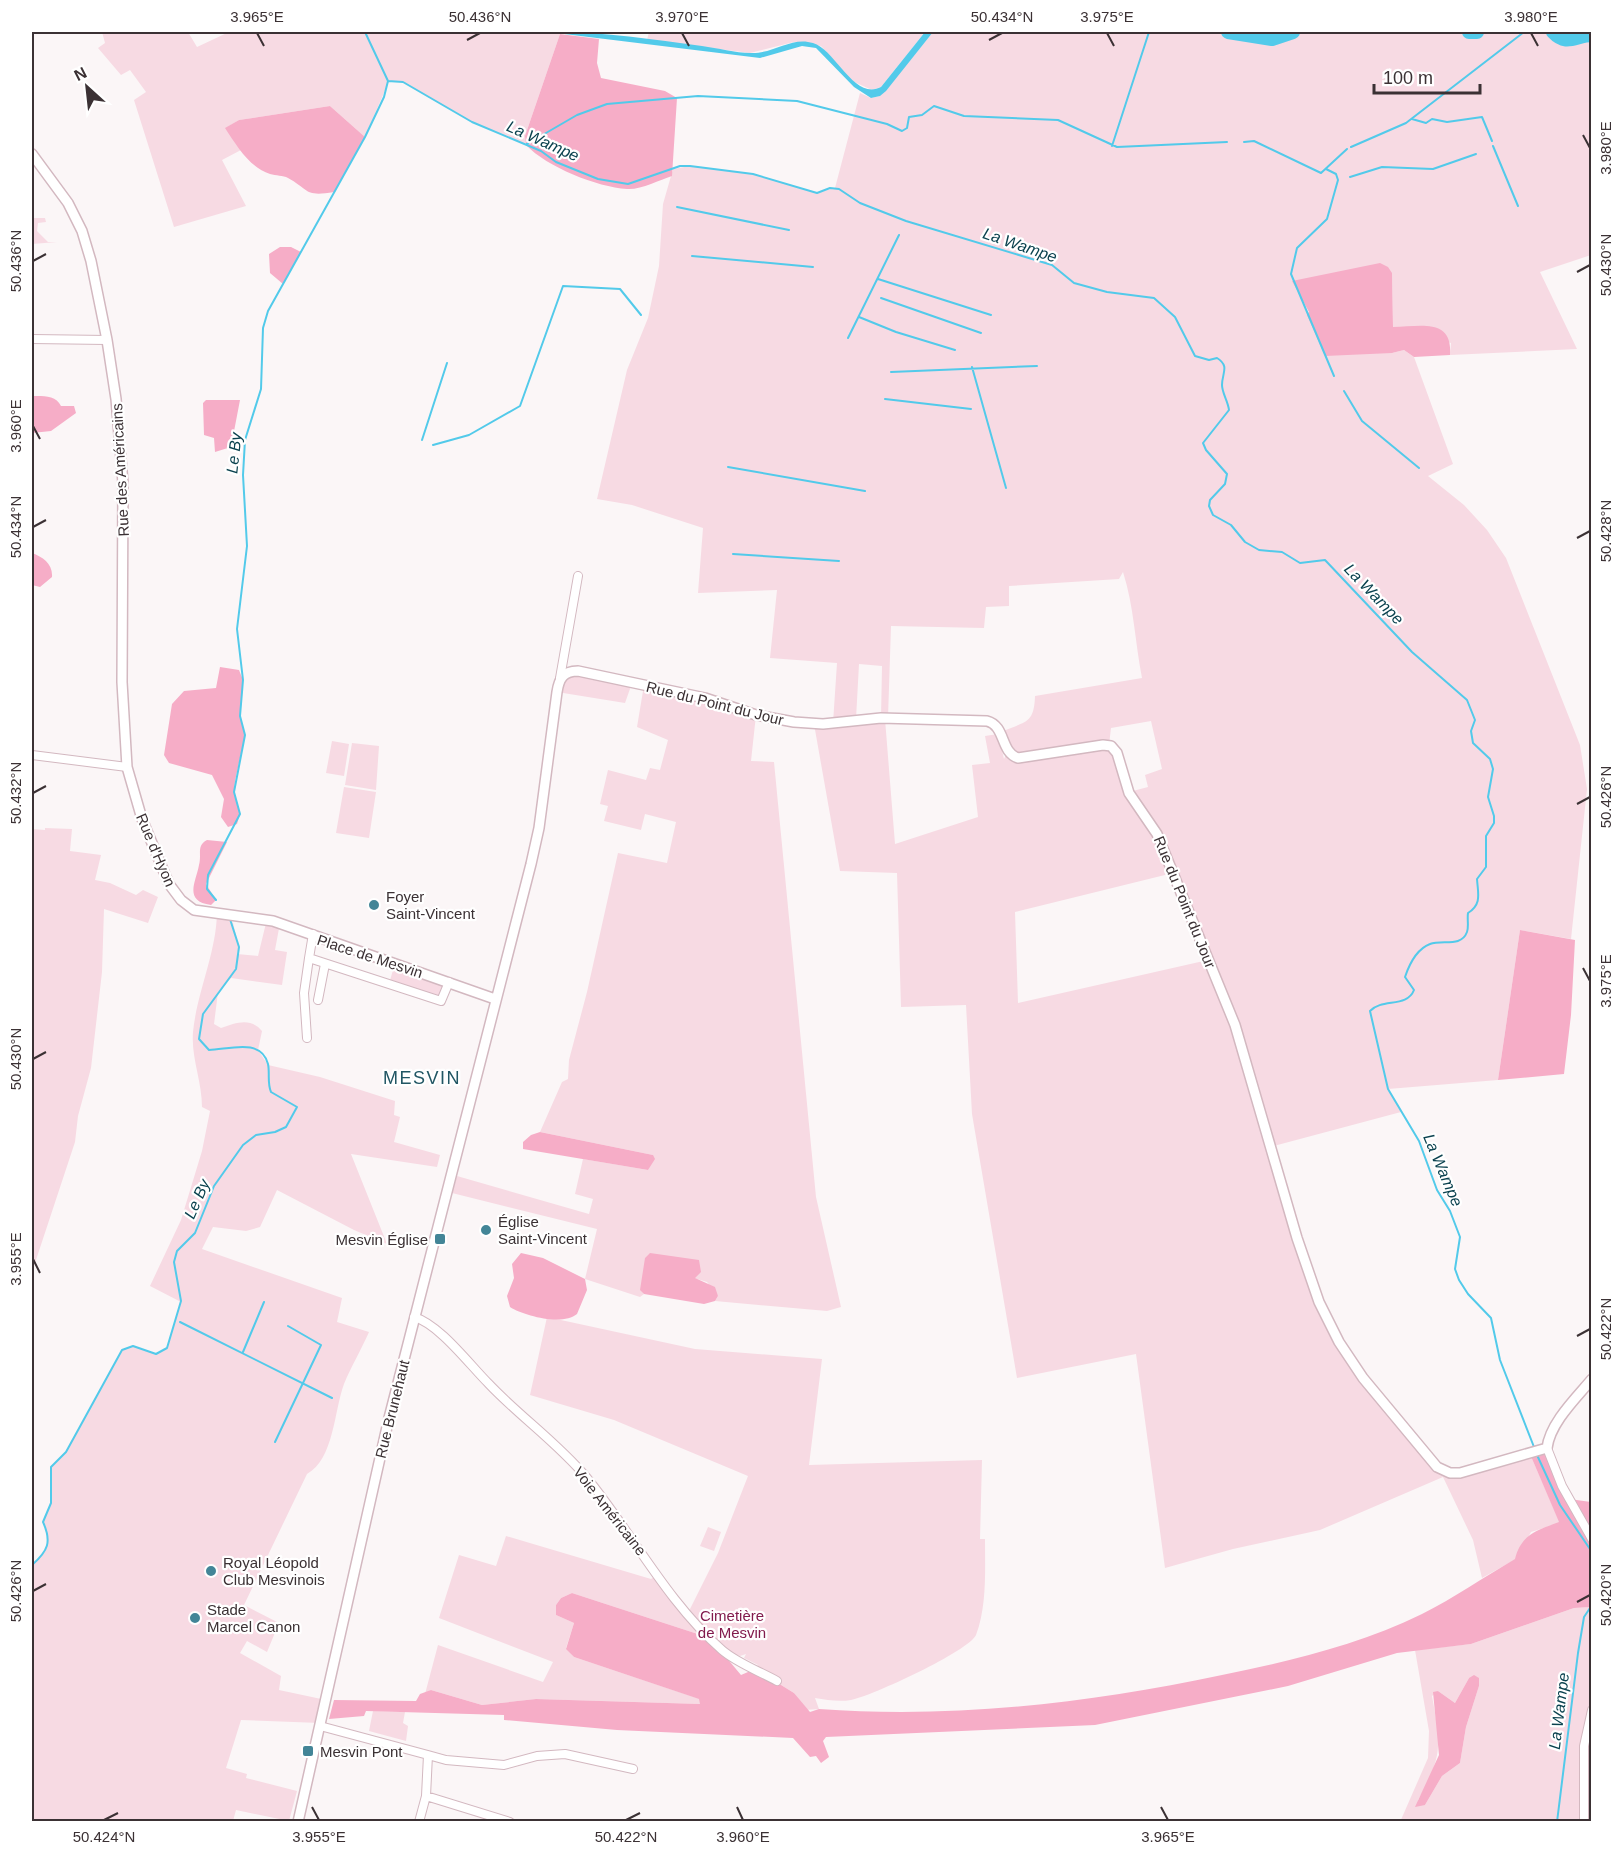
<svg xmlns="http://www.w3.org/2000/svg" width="1623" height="1853" font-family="Helvetica,sans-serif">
<rect width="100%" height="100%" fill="#fbf6f7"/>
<path fill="#f7dae3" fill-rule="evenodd" d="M102 32H188L197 47 229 32H548L560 34 525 136 526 145 472 122 403 82 389 81 365 137 330 106 239 120 226 128 241 150 222 160 246 206 174 227 134 100 146 92 130 70 121 75 98 48 105 43Z
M649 32H925L881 87 872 90 852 81 821 46 794 42 750 53 647 40Z
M933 32H1228C1250 37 1272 43 1293 32H1591V255L1540 272 1577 349 1450 355 1451 343 1393 327 1392 274 1301 300 1309 313 1392 353 1404 350 1414 357 1453 464 1428 476 1464 505 1487 530 1506 558 1580 745 1587 789 1571 939 1520 930 1498 1080 1388 1089 1401 1112 1270 1147 1297 1238 1339 1342 1423 1452 1450 1473 1530 1454 1560 1523 1531 1532 1516 1559 1482 1578 1473 1540 1443 1477 1320 1530 1233 1549 1165 1568 1136 1354 1017 1378 972 1114 966 1005 901 1007 897 873 840 871 814 724 833 723 837 663 770 658 777 590 698 593 703 528 632 505 597 499 627 370 648 318 659 266 663 204 673 169 690 166 753 174 817 193 835 188 860 93 871 98 880 96ZM1123 572C1134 606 1135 643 1142 678L1035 696C1034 725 1025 721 1001 732L1008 750 1004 759 998 734 985 736 990 763 972 765 978 817 895 844 885 719 888 718 891 626 984 628 986 607 1009 606V586L1119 579ZM859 664 882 666 881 718 856 719ZM1151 721 1162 769 1145 775 1148 787 1129 792 1114 749 1109 745 1111 728ZM1173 873 1208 960 1018 1003 1015 912Z
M32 218H45L46 222 38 223 37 231 48 242H57L32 244Z
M567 672 631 686 625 703 557 692Z
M644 685 756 715 751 761 774 762 816 1197 841 1307 827 1311 715 1301 718 1296 707 1282 694 1278 640 1289 644 1294 640 1297 585 1279 597 1229 452 1193 457 1176 589 1214 593 1199 575 1194 583 1159 648 1170 653 1155 540 1132 562 1082 568 1079 569 1060 587 992 618 853 667 863 676 822 645 814 641 830 604 821 608 806 600 804 608 770 646 780 650 768 660 770 668 740 637 727Z
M332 741 349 744 344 776 326 773Z
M352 743 379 746 376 790 345 785Z
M344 787 376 792 369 838 336 833Z
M45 828 72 829 70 851 101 855 95 880 110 883 136 895 143 890 158 897 148 923 104 909 102 972 91 1068 78 1116 75 1142 32 1272V829L45 830Z
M217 913 233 923 239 947 237 954 258 956 267 919 280 923 275 950 287 952 282 985 231 978 218 992 214 1024 221 1028C236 1023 250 1017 262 1031L258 1050 268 1065 320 1077 395 1101 394 1115 400 1117 394 1142 440 1155 437 1167 351 1154 387 1244 354 1230 277 1190 260 1227 246 1231 213 1227 202 1249 342 1298 337 1322 369 1332C361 1350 351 1367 344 1384 334 1411 334 1459 307 1474L244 1605 279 1623 267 1652 247 1641 240 1653 281 1676 279 1690 326 1700 317 1710 320 1723 241 1720 226 1768 247 1774 246 1778 297 1791 289 1821 236 1810 233 1821H32V1565C48 1551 52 1542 43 1522L51 1503V1467L66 1452 122 1350 133 1346 156 1354 167 1348 181 1302 150 1286 181 1220 202 1151 210 1111 202 1107C202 1081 191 1058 193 1032 197 992 216 954 217 913Z
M395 963 449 982 441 1001 389 984Z
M547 1317 695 1349 822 1359 809 1465 982 1460 980 1539H985C985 1570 987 1606 976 1635 969 1651 872 1696 851 1700 839 1702 827 1700 815 1698L819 1709 805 1710 794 1693 755 1669 758 1665 744 1658 746 1654 740 1656 731 1653 709 1631 704 1630 710 1638 572 1593 561 1598 556 1605V1615L574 1623 566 1648 574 1657 700 1699V1704L536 1699 482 1705 431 1690 425 1694 438 1645 543 1682 553 1662 439 1618 459 1555 496 1566 506 1536 651 1579 658 1574 688 1613 718 1553 748 1476 614 1420 530 1395Z
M708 1527 721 1532 714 1551 700 1546Z
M1591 1607 1592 1710 1584 1821 1400 1822 1428 1758 1429 1731 1415 1650 1471 1644 1574 1608ZM1469 1678 1479 1686 1466 1727 1460 1763 1442 1776 1425 1805 1418 1800C1443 1755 1441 1746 1432 1696L1438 1691 1455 1703Z
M373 1711 405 1712 403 1723 408 1726 406 1741 369 1731Z"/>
<path fill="#f6adc7" d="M1228 32H1293L1272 39Z
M560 34 599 39 597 63 601 78 665 91 677 98 672 176C659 180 641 190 627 189 597 187 547 167 526 145L525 136Z
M330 106 365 137 334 192C304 197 310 190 288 178 283 175 276 176 270 174 249 167 237 146 225 128L239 120Z
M280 247H291L301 252 283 284 270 273 269 254Z
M1380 263 1388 267 1392 273 1393 327C1419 327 1453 317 1450 355L1414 357 1404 350 1392 353 1325 356 1307 315 1309 312 1292 281Z
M32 396C43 396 56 395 61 406H74L76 413 51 431 32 433Z
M206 400H240L231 447 215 452 214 438 204 435 203 403Z
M32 553C43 557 53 564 52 577L40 587 32 585Z
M220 667 239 670 243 680 240 716 245 735 235 781 234 792 240 814 237 824 228 827 221 817 224 799 212 775 169 763 164 755 172 704 184 691 216 688Z
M207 840 227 842 206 884 216 900 211 905C183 901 196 882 199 865 202 854 196 846 207 840Z
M1520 930 1575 940 1571 1015 1564 1074 1498 1080Z
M540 1132 653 1155 655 1159 648 1170 523 1149V1142L531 1135Z
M521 1253 543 1258 585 1279 587 1290 577 1314C563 1326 524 1316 510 1307L507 1296 514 1278 512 1264Z
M650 1253 699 1260 701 1272 695 1278 715 1287 718 1296 715 1301 704 1304 644 1294 640 1290 645 1258Z
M1547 1448 1569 1499 1591 1502V1607L1574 1608 1471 1644 1397 1653 1288 1686 1095 1725 826 1737 823 1741 829 1757 821 1763 816 1756 810 1757 793 1738 617 1730 504 1720V1715L366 1711 364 1716 329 1719 334 1700 416 1701 420 1694 431 1690 482 1705 536 1699 700 1704 699 1699 574 1657 566 1649 574 1623 556 1615V1605L561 1598 572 1593 710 1638 741 1675 755 1669 794 1693 810 1712 819 1709C954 1719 1089 1703 1222 1675 1290 1661 1359 1645 1422 1614 1454 1598 1484 1577 1515 1559 1521 1534 1538 1530 1559 1522L1530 1454Z
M1474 1675 1479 1678V1686L1466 1727 1460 1763 1442 1776 1425 1805 1415 1807 1439 1755 1433 1692 1438 1691 1455 1703 1469 1678Z
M1591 1710V1821H1584L1587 1725Z"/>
<path fill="#52caea" d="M548 32C599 31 650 39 702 46 718 48 735 53 751 53 773 54 792 36 813 43 836 50 854 101 881 87L925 32H933L886 91 880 96 871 98 854 87 816 48 802 46 760 58Z"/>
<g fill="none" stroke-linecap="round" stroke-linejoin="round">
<path stroke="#52caea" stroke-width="2" d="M388 81 403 82 472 122 541 151 556 162 598 179 628 184 680 166H690L753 174 817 193 830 188 839 189 860 203 906 221 1052 265 1074 283 1107 292 1154 298 1175 317 1195 356 1209 360 1217 358C1230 366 1222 373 1222 385 1222 393 1228 401 1229 410L1203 443 1206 450 1227 474 1225 484 1210 500 1209 506 1213 515 1231 525 1245 542 1259 550 1282 552 1300 563 1325 560 1412 652 1467 700 1475 720 1471 731 1473 743 1490 759 1493 769 1488 797 1494 816V823L1486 836V867L1477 879C1478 894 1482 904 1468 913 1467 919 1469 927 1467 932 1461 948 1442 939 1430 944 1417 949 1409 965 1405 977L1414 990C1407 1008 1382 998 1370 1011L1388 1089 1419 1141 1437 1190 1450 1211 1460 1237 1455 1269 1459 1280 1468 1294 1491 1318 1500 1360 1534 1447
M1412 119 1426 123 1432 119 1447 122 1482 117 1492 141
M1244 142 1254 141 1321 173 1347 149
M527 144 577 115 607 104 698 96 797 101 887 124 902 131 907 128 909 117 922 115 934 106 964 116 1058 120 1117 147 1227 142
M1112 146 1149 32
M1493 146 1518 206
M1351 147 1406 123 1524 32
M1326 169 1336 174 1338 180 1327 219 1297 248 1291 274 1334 376
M1350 177 1382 167 1433 169 1476 154
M677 207 789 230
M692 256 813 267
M878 279 991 315
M881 298 981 333
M859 317 896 332 955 350
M848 338 899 235
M972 367 1006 488
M891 372 1037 366
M1344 391 1362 421 1419 468
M885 399 971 409
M422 440 447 363
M433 445 469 435 520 406 563 286 620 289 641 315
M728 467 865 491
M733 554 839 561
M216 900 207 889 208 875 240 814 234 792 245 735 240 716 243 680 237 629 247 546 243 475 245 440 261 389 263 328 268 311 365 137 384 97 388 81 365 32
M180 1322 332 1398
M243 1352 264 1302
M275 1442 321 1345 288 1326
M1537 1455 1560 1505 1592 1552
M32 1565C48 1551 52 1542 43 1522L51 1503V1467L66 1452 122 1350 133 1346 156 1354 167 1348 181 1301 174 1262 177 1251 195 1233 214 1186 243 1145 256 1135 275 1132 286 1127 297 1107 271 1092C267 1083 270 1073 268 1064 261 1037 227 1050 209 1050L199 1039 203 1014 236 969 239 947 230 919
M1557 1822 1578 1653 1584 1617 1592 1605"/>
<path stroke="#52caea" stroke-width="14" d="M1228 32 1272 39 1293 32
M1469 32H1477
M1553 32C1567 47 1576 35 1592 35"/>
<g stroke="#d3b8c0" stroke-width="10">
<path id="minor" d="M32 339 107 340
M560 678 578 576
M32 755 127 767
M313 934 309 958 441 1001 449 982
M318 1000 325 964
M307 1038 304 993 309 958
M414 1317C439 1324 469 1364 488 1383 519 1416 558 1443 587 1478 632 1533 667 1602 722 1650 737 1663 759 1671 777 1681
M1547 1448 1562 1486 1592 1539
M320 1726 428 1755 426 1796 419 1822
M428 1755 446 1760 504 1765 537 1756 565 1754 633 1769
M426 1796 510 1822
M1584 1822V1746L1592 1710"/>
</g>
<g stroke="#d3b8c0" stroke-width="12">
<path id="tertiary" d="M32 154 68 203 82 231 91 261 107 340 116 399 123 483 122 682 127 767 142 819 169 884 181 900 194 910 273 921 495 999
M298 1822 389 1418 531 864 539 828 557 692C559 679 563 671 578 671L705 698 756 715 794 722 823 724 881 718 987 721C1006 726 1000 752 1018 758L1103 745 1111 746 1117 753 1129 793 1157 834 1235 1025 1297 1238 1319 1302 1339 1342 1363 1378 1437 1467 1450 1473H1460L1547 1448C1550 1423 1576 1398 1592 1379"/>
</g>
<use href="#minor" stroke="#fff" stroke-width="8"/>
<use href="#tertiary" stroke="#fff" stroke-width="9"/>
</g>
<path fill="none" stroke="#3b3134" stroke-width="2" d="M257 33 264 46M682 33 689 46M1107 33 1114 46M1531 33 1538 46M467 40 480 33M989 40 1002 33M1583 135 1590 148M33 261 46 254M1577 272 1590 265M33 426 40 439M33 527 46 520M1577 538 1590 531M33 793 46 786M1577 804 1590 797M1583 968 1590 981M33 1059 46 1052M33 1259 40 1273M1577 1336 1590 1329M33 1591 46 1584M1577 1602 1590 1595M312 1807 319 1820M737 1807 743 1820M1161 1807 1168 1820M104 1820 118 1813M626 1820 640 1813"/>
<g fill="#438597" stroke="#fff" stroke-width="2">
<circle cx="374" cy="905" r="6"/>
<circle cx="486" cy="1230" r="6"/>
<rect x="434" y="1233" width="12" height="12" rx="3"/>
<circle cx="211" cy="1571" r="6"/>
<circle cx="195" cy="1618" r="6"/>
<rect x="302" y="1745" width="12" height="12" rx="3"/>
</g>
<g text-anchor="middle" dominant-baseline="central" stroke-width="4.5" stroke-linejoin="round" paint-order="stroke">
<g font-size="15" fill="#3b3134" stroke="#fff">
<text transform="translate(120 470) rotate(-93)">Rue des Américains</text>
<text transform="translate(715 703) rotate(14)">Rue du Point du Jour</text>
<text transform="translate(156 850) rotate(67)">Rue d'Hyon</text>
<text transform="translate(1185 902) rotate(68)">Rue du Point du Jour</text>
<text transform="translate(370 956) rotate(18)">Place de Mesvin</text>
<text transform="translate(392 1409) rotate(-76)">Rue Brunehaut</text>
<text transform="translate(610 1511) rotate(52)">Voie Américaine</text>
</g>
<g font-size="15" fill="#3b3134" stroke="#fff" text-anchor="start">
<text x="386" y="896">Foyer<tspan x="386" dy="17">Saint-Vincent</tspan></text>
<text x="498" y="1221">Église<tspan x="498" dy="17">Saint-Vincent</tspan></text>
<text x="428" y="1239" text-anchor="end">Mesvin Église</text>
<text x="223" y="1562">Royal Léopold<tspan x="223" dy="17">Club Mesvinois</tspan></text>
<text x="207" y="1609">Stade<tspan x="207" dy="17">Marcel Canon</tspan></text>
<text x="320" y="1751">Mesvin Pont</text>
</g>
<g font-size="15" fill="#821b4d" stroke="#fff">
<text x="732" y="1615">Cimetière<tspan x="732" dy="17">de Mesvin</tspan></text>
</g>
<g font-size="16" font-style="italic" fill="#0b424f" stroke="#fff">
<text transform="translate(543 141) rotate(24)">La Wampe</text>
<text transform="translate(1020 245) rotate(19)">La Wampe</text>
<text transform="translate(234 453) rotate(-84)">Le By</text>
<text transform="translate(1374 594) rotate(46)">La Wampe</text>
<text transform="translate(1443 1170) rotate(67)">La Wampe</text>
<text transform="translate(197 1199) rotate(-66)">Le By</text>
<text transform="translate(1559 1711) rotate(-83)">La Wampe</text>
</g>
<g font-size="18" letter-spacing="1.5" fill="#215664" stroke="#fff">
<text x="422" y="1078">MESVIN</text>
</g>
</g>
<rect width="1623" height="1853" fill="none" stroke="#ffffff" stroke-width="66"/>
<g transform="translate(87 87) rotate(333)" stroke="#ffffff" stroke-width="4.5" paint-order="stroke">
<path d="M0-4.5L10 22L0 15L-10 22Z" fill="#3b3134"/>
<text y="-9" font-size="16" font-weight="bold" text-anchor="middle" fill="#3b3134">N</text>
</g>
<path d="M1374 84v9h106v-9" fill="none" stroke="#3b3134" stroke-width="3"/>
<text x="1383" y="84" font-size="18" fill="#3b3134" stroke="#ffffff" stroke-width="4.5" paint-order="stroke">100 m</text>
<rect x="33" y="33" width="1557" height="1787" fill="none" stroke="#3b3134" stroke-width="2"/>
<g font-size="15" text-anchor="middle" fill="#3b3134">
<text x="257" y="22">3.965°E</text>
<text x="480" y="22">50.436°N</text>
<text x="682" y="22">3.970°E</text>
<text x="1002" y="22">50.434°N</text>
<text x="1107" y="22">3.975°E</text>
<text x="1531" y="22">3.980°E</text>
<text transform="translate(1606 148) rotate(-90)" y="5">3.980°E</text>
<text transform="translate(16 261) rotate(-90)" y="5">50.436°N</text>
<text transform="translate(1606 265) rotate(-90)" y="5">50.430°N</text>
<text transform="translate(16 426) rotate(-90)" y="5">3.960°E</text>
<text transform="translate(16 527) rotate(-90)" y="5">50.434°N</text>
<text transform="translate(1606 531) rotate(-90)" y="5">50.428°N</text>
<text transform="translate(16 793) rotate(-90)" y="5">50.432°N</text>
<text transform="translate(1606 797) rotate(-90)" y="5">50.426°N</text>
<text transform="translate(1606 981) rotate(-90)" y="5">3.975°E</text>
<text transform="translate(16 1059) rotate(-90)" y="5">50.430°N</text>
<text transform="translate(16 1259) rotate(-90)" y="5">3.955°E</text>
<text transform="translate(1606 1329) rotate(-90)" y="5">50.422°N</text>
<text transform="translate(16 1591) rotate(-90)" y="5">50.426°N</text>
<text transform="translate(1606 1595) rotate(-90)" y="5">50.420°N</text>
<text x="104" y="1842">50.424°N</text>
<text x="319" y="1842">3.955°E</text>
<text x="626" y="1842">50.422°N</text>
<text x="743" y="1842">3.960°E</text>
<text x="1168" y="1842">3.965°E</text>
</g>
</svg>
